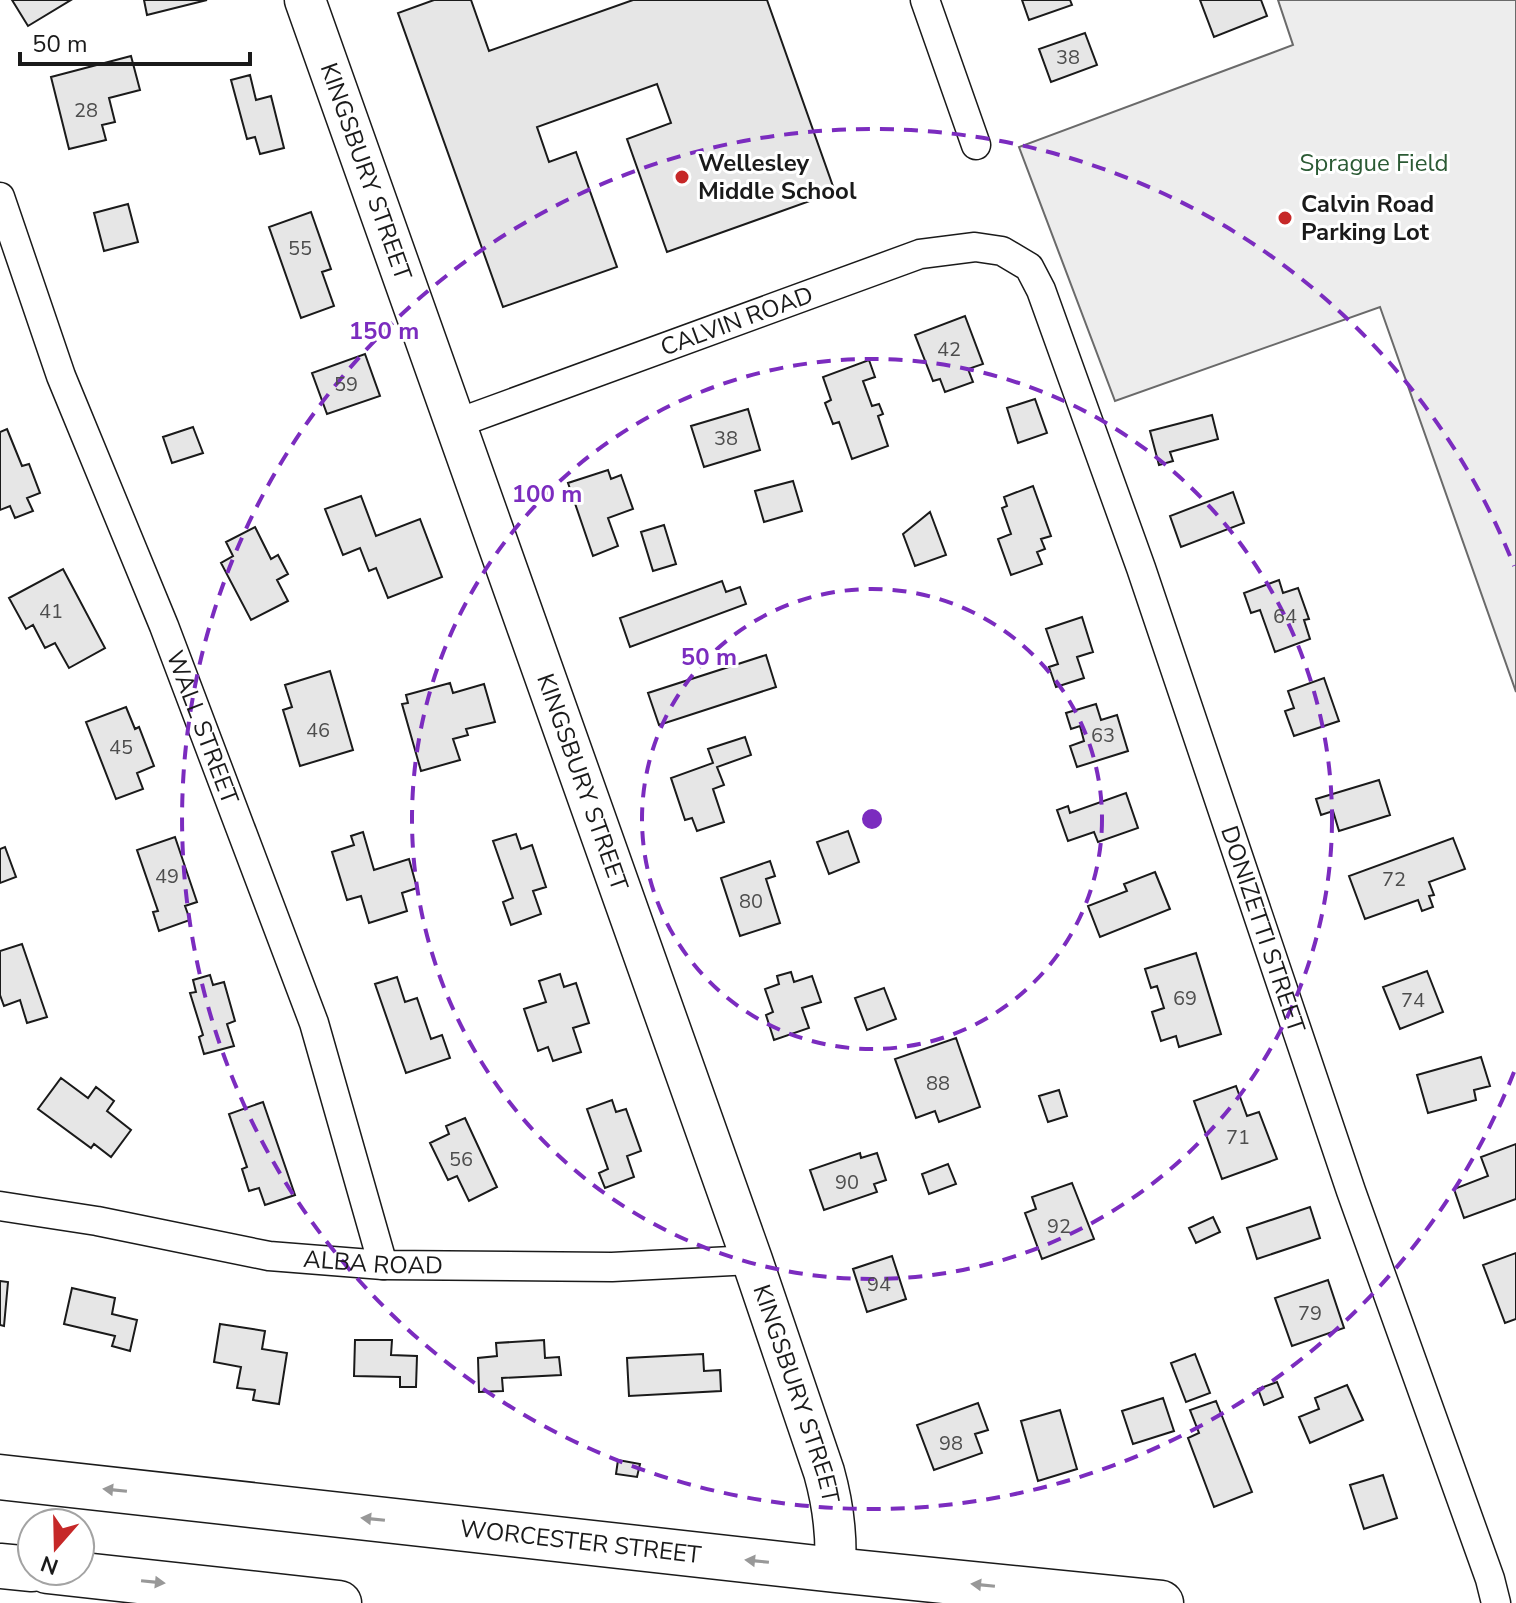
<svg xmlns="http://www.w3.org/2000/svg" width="1516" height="1603" font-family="'Nunito Sans',sans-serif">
<rect width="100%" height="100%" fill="#fff"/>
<path fill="#ededed" stroke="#6a6a6a" stroke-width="2" d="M1278 0H1516V692L1380 307 1115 401 1019 147 1293 45Z"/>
<path fill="#e6e6e6" stroke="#1a1a1a" stroke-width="2" d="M12 0H71L28 26Z
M144 0H207L147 15Z
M434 0H471L489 51 633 0H767L835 192 667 252 627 139 671 123 657 84 537 127 549 162 576 152 617 267 503 307 398 13Z
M1022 0H1070L1072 5 1029 20Z
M1200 0H1261L1267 16 1214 37Z
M1085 33 1097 65 1051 82 1039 49Z
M131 56 140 90 109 98 115 122 102 125 106 140 69 149 51 77Z
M250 75 256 100 271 96 284 148 260 154 255 137 247 139 231 80Z
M128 204 138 242 104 251 94 213Z
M311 212 331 269 322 272 334 306 301 318 269 227Z
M965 316 983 364 968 369 973 382 945 392 940 379 933 381 915 335Z
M365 354 380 396 327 414 312 373Z
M869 360 875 377 863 381 872 406 879 404 883 414 878 416 888 446 852 459 839 422 833 424 825 403 831 400 823 377Z
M1035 399 1047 433 1018 443 1007 408Z
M748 409 760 450 704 467 691 426Z
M1212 415 1218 439 1170 452 1173 461 1159 465 1150 431Z
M193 427 203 453 172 463 163 437Z
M7 429 22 466 29 464 40 493 27 498 33 511 15 518 10 506 0 510V432Z
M608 470 611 479 621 475 633 509 608 518 618 546 593 556 568 483Z
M793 481 802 511 764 522 755 491Z
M1033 486 1051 536 1041 539 1045 549 1037 552 1042 564 1011 575 998 539 1011 534 1002 508 1007 506 1004 497Z
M1233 492 1244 523 1181 547 1170 516Z
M361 496 376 536 420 519 442 577 388 598 376 568 369 571 360 548 343 555 325 509Z
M930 512 946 555 915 566 903 534Z
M664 525 676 564 653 571 641 532Z
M255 527 271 559 278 555 288 574 277 580 288 601 251 620 221 563 233 556 226 542Z
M63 569 105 648 69 668 55 643 45 648 33 625 26 629 9 598Z
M1279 580 1283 593 1298 588 1309 619 1304 620 1310 639 1275 652 1260 610 1251 613 1244 593Z
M722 581 726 592 740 587 746 604 630 647 620 618Z
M1082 617 1093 652 1077 657 1084 678 1056 687 1049 667 1058 664 1046 629Z
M766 655 776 687 659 725 648 693Z
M330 671 353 750 300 766 283 710 292 707 285 685Z
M1324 678 1339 721 1294 736 1285 711 1294 708 1288 691Z
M450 683 453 693 484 684 495 722 466 729 468 735 453 739 460 760 421 771 402 704 408 703 406 695Z
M1096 704 1101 720 1117 715 1128 751 1077 767 1070 746 1084 741 1080 726 1071 729 1066 713Z
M126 707 135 729 139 727 154 766 137 773 143 789 116 799 86 722Z
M745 737 751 755 717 767 724 785 713 789 724 822 697 831 692 818 685 820 671 778 713 763 708 749Z
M1379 780 1390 815 1339 831 1333 811 1321 815 1316 799Z
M1126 793 1138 828 1098 842 1094 832 1068 841 1057 810 1068 806 1070 813Z
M848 831 859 862 829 874 817 842Z
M363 832 374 870 409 859 417 888 402 893 407 911 369 923 361 896 347 900 332 852 354 845 351 836Z
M516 834 521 849 532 845 546 887 533 891 541 914 511 925 503 902 513 898 493 841Z
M175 837 197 902 185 906 190 920 159 931 153 912 158 911 137 850Z
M1453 838 1465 869 1429 882 1434 895 1429 896 1433 907 1422 911 1418 900 1365 919 1349 876Z
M5 847 16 877 0 883V849Z
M770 861 775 876 766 879 780 923 740 936 721 878Z
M1155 872 1170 909 1100 937 1088 906 1127 891 1124 884Z
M22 944 47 1017 27 1023 20 1000 4 1006 0 995V951Z
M1196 953 1221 1034 1179 1047 1176 1036 1161 1041 1152 1012 1164 1008 1157 986 1151 988 1145 969Z
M1427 971 1443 1012 1400 1029 1383 987Z
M791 972 794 982 812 976 821 1002 802 1008 809 1028 774 1040 766 1015 773 1012 765 989 779 984 777 976Z
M560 974 564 987 576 983 589 1023 573 1028 581 1052 553 1061 548 1047 538 1051 524 1009 546 1002 539 981Z
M210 975 213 985 224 982 235 1021 227 1024 234 1046 204 1054 199 1037 203 1035 190 993 196 992 193 980Z
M397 977 405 1002 417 998 431 1039 442 1035 450 1058 406 1073 375 984Z
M884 988 896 1019 867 1030 855 998Z
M956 1038 980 1107 939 1122 935 1111 916 1118 895 1059Z
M1481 1057 1490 1086 1474 1090 1476 1100 1428 1113 1417 1075Z
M61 1078 88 1098 96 1087 114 1101 107 1111 131 1130 111 1157 94 1144 91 1148 38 1109Z
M1236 1086 1247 1116 1259 1112 1277 1159 1222 1179 1194 1101Z
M1059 1090 1067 1116 1048 1122 1039 1096Z
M612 1100 616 1112 626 1109 641 1151 627 1156 634 1177 605 1188 599 1173 608 1169 587 1109Z
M263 1102 295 1195 265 1205 259 1188 249 1191 242 1169 247 1167 229 1114Z
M465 1118 497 1187 469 1201 457 1176 448 1180 430 1143 449 1134 446 1126Z
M1516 1144V1199L1464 1218 1454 1189 1488 1176 1481 1157Z
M860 1153 861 1158 877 1153 886 1180 874 1184 877 1192 824 1210 810 1170Z
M948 1164 956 1184 929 1194 922 1174Z
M1072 1183 1094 1239 1042 1259 1025 1213 1036 1209 1032 1197Z
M1310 1207 1320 1238 1257 1259 1247 1228Z
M1213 1217 1220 1232 1196 1243 1189 1228Z
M1516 1253V1319L1505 1323 1483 1265Z
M892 1256 906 1299 867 1312 853 1269Z
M1328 1280 1344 1328 1292 1346 1275 1298Z
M0 1281 8 1282 4 1326 0 1325Z
M72 1288 115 1298 112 1314 137 1320 130 1351 112 1346 115 1336 64 1324Z
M220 1324 265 1331 262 1349 287 1353 279 1404 253 1400 255 1390 237 1388 241 1367 214 1362Z
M355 1340H392L391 1355 417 1356 416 1387H400V1377L354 1376Z
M544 1340 545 1358 559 1357 561 1375 502 1378 503 1391 479 1392 478 1358 497 1356 496 1343Z
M703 1354 704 1371 720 1370 721 1391 629 1396 627 1358Z
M1195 1354 1210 1393 1186 1402 1171 1363Z
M1277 1382 1283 1397 1264 1405 1258 1389Z
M1347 1385 1363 1420 1310 1443 1299 1417 1319 1409 1315 1398Z
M1163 1398 1174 1431 1133 1444 1122 1411Z
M1216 1401 1252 1492 1214 1507 1188 1438 1199 1433 1190 1410Z
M978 1403 988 1430 975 1434 982 1453 934 1470 917 1425Z
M1060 1410 1077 1469 1038 1481 1021 1421Z
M618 1460 640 1464 637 1477 616 1474Z
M1383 1475 1397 1518 1364 1529 1350 1485Z"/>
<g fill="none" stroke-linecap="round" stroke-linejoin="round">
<g stroke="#1a1a1a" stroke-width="31">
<g id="street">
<path d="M925 0 976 145"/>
<path id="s1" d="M0 197 61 376 164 626 314 1023 383 1265"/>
<path id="s2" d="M455 424 920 254 975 247 1002 251 1029 267 1041 290 1141 568 1351 1191 1490 1579 1496 1603"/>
<path id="s3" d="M0 1206 97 1221 269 1256 383 1265 612 1267 752 1260"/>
</g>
</g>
<g stroke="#1a1a1a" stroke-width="43">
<g id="secondary">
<path id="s4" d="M305 0 752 1260 824 1472C833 1504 837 1537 835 1570"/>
</g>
</g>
<g stroke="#1a1a1a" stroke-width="47">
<g id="highway">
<path id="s5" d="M0 1477 835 1570 1161 1603"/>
<path d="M0 1566 32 1569"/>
<path d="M47 1571 339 1603"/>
</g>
</g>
<use href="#street" stroke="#fff" stroke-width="28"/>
<use href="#secondary" stroke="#fff" stroke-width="40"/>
<use href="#highway" stroke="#fff" stroke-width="44"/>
</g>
<defs><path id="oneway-solid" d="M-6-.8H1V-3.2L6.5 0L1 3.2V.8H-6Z" transform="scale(2)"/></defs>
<g fill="#989898">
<use href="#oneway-solid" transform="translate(115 1490) rotate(-174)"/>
<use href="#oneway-solid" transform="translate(373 1519) rotate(-174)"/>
<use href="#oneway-solid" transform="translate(757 1561) rotate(-174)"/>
<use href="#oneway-solid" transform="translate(153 1582) rotate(6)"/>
<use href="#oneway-solid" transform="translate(983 1585) rotate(-174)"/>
</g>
<g fill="none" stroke="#7b2cbf" stroke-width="4" stroke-dasharray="14 10">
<circle cx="872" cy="819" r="230"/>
<circle cx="872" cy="819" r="460"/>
<path d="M1514 1072A690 690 0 1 1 1514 566"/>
</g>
<g fill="#c62828" stroke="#fff" stroke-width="3">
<circle cx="682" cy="177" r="8"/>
<circle cx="1285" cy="218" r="8"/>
</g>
<g text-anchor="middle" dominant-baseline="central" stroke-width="6" stroke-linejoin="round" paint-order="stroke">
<g font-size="20" fill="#4d4d4d">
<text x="1068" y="57">38</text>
<text x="86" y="110">28</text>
<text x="300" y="248">55</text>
<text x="949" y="349">42</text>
<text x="346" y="384">59</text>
<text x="726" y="438">38</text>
<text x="51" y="611">41</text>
<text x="1285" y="616">64</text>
<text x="318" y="730">46</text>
<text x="1103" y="735">63</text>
<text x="121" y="747">45</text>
<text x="167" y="876">49</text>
<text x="1394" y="879">72</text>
<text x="751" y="901">80</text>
<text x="1185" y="998">69</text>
<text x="1413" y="1000">74</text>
<text x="938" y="1083">88</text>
<text x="1238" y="1137">71</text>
<text x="461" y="1159">56</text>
<text x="847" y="1182">90</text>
<text x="1059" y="1226">92</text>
<text x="879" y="1284">94</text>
<text x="1310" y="1313">79</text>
<text x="951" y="1443">98</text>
</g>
<g font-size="24" font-weight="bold" fill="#1a1a1a" stroke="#fff" text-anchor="start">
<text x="698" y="163">Wellesley<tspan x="698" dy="28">Middle School</tspan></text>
<text x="1301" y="204">Calvin Road<tspan x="1301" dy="28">Parking Lot</tspan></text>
</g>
<g font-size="24" fill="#2b5a34" stroke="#fff">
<text x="1374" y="163">Sprague Field</text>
</g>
<g font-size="24" fill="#1a1a1a" stroke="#fff">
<text stroke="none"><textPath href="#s4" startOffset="182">KINGSBURY STREET</textPath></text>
<text stroke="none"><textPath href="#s2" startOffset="300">CALVIN ROAD</textPath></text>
<text stroke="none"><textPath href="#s1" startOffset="568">WALL STREET</textPath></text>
<text stroke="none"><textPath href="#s4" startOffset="830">KINGSBURY STREET</textPath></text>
<text stroke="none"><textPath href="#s2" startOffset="1312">DONIZETTI STREET</textPath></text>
<text stroke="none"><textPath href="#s3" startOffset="378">ALBA ROAD</textPath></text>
<text stroke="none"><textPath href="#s4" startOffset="1478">KINGSBURY STREET</textPath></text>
<text stroke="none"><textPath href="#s5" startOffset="584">WORCESTER STREET</textPath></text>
</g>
</g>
<circle cx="872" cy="819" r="12" fill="#7b2cbf" stroke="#fff" stroke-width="4"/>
<g font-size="24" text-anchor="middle" font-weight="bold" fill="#7b2cbf" stroke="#fff" stroke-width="6" stroke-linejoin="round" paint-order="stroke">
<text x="384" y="339">150 m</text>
<text x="547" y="502">100 m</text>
<text x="709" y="665">50 m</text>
</g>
<g transform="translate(56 1547) rotate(200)"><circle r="38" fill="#ffffff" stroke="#a3a3a3" stroke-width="2"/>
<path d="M0-6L14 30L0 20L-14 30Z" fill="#c62828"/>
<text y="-12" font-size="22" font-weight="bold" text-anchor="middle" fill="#1a1a1a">N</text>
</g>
<path d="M20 52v12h230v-12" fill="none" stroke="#1a1a1a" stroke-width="4"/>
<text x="32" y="52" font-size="24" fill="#1a1a1a" stroke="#ffffff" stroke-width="6" paint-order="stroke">50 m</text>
</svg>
